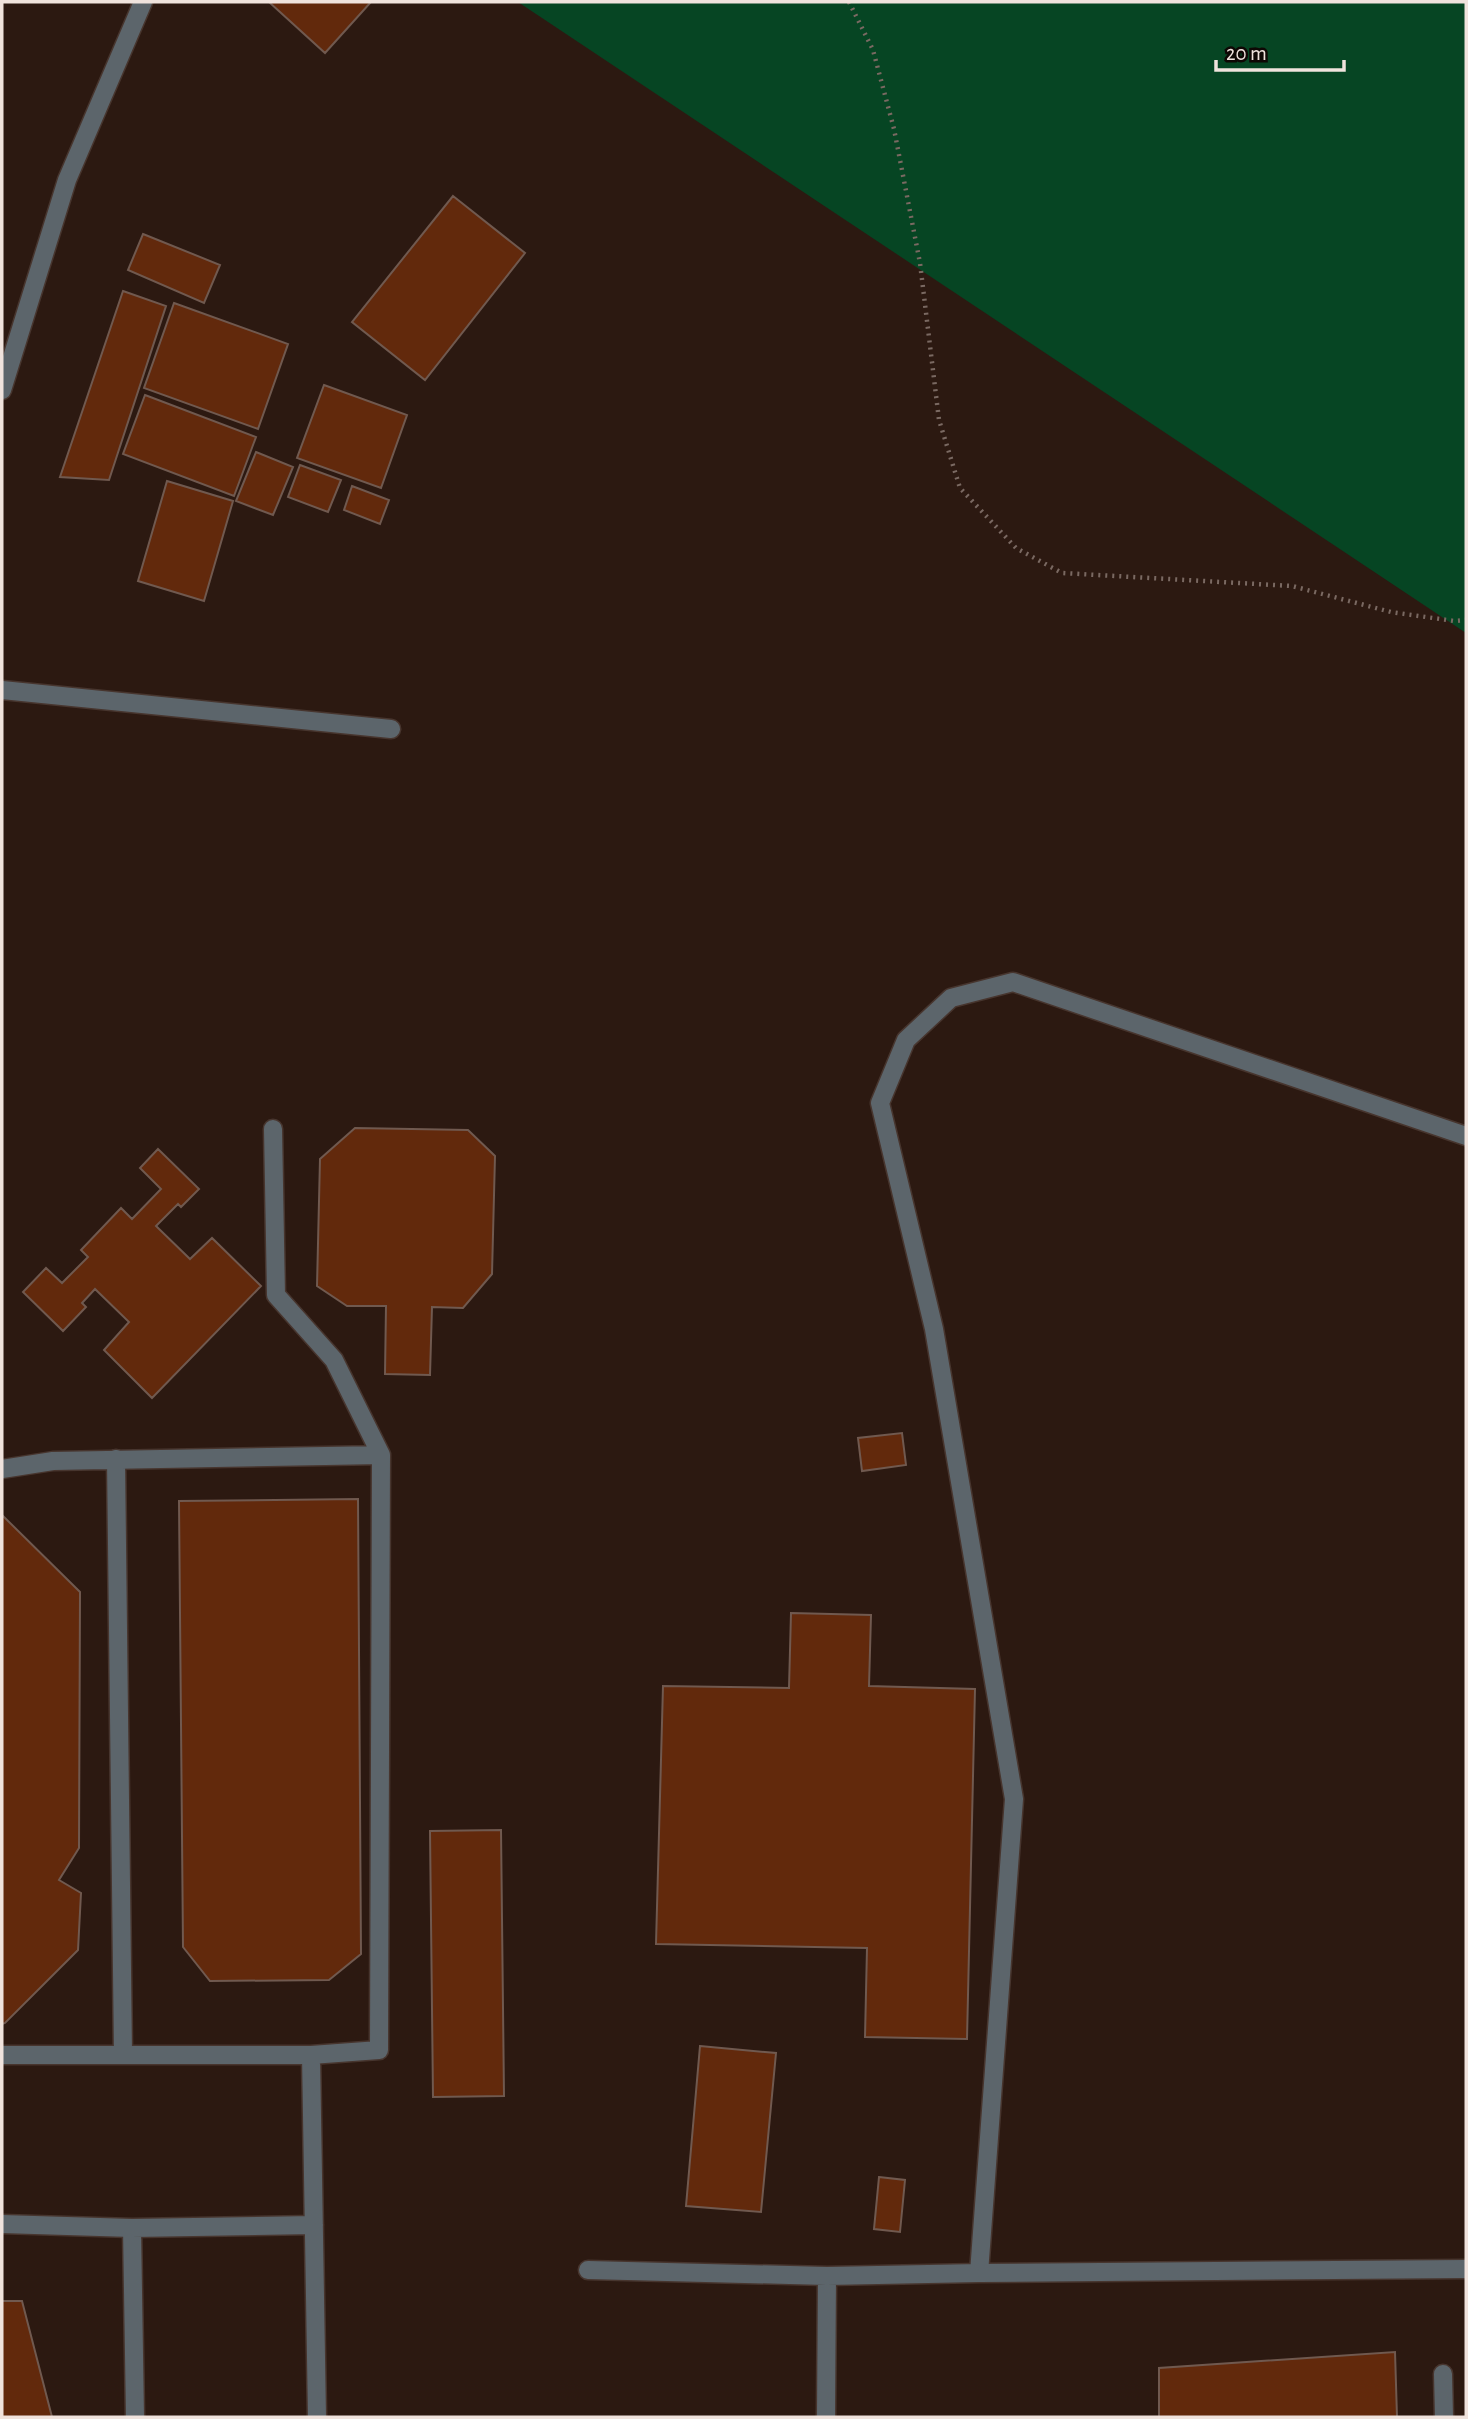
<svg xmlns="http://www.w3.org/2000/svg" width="1468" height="2419" font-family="'Alegreya Sans',sans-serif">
<rect width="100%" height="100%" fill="#2c1911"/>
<path fill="#064523" d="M518 2H1466V633Z"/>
<path fill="#62290c" stroke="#70594f" stroke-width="2" d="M269 2H371L325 53Z
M453 196 525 253 425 380 352 322Z
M143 234 220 265 204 303 128 270Z
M123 291 166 306 109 480 60 477Z
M174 303 288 344 258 429 144 388Z
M324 385 407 415 381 488 297 458Z
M145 395 256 437 234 496 123 454Z
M256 452 293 467 273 515 236 501Z
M300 465 341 480 328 512 288 497Z
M167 481 233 501 204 601 138 581Z
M352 486 389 500 380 524 344 510Z
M355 1128 468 1130 495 1156 492 1274 463 1308 432 1307 430 1375 385 1374 386 1306H347L317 1286 320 1159Z
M158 1149 199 1189 181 1207 178 1204 156 1226 190 1259 212 1238 261 1286 152 1398 104 1350 129 1322 95 1289 82 1303 86 1307 63 1331 23 1292 46 1268 62 1283 88 1257 81 1250 121 1208 132 1219 161 1189 140 1168Z
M902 1433 906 1465 862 1471 858 1438Z
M358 1499 361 1954 329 1980 210 1981 183 1947 179 1501Z
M2 1515 80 1592 79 1848 59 1880 81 1893 78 1950 5 2023 2 2024Z
M791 1613 871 1615 869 1686 975 1689 967 2039 865 2037 867 1948 656 1944 663 1686 789 1688Z
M501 1830 504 2096 433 2097 430 1831Z
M700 2046 776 2053 761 2212 686 2206Z
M879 2177 905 2180 900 2232 874 2229Z
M2 2301H22L52 2417H2Z
M1395 2352 1397 2417H1159V2368Z"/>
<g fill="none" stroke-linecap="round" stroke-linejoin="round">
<g stroke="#47352e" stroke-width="21">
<path id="minor" d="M2 390 67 180 143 2
M2 690 391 729
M273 1129 276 1295 334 1360 381 1455
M116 1459 123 2055
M2 1469 53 1461 381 1455 379 2050 311 2055H2
M311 2055 317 2417
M2 2224 132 2228 314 2225
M132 2228 135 2417
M588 2270 827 2276 979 2273 1466 2269
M979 2273 1014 1799 934 1329 880 1103 906 1040 951 998 1013 982 1466 1136
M1443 2374 1444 2417
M826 2417 827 2276"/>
</g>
<path stroke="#7a6962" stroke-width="4.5" stroke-dasharray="2 5" stroke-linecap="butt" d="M849 2 873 50 894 129 920 263 939 420 960 488 1016 548 1062 573 1292 586 1391 612 1454 621 1466 620"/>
<use href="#minor" stroke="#5c656b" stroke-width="18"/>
</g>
<rect width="1468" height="2419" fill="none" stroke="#f0e3dd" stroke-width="7"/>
<path d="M1216 60v10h128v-10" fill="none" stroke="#f0e3dd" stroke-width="3.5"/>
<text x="1226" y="60" font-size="21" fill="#f0e3dd" stroke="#0e0704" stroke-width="5" paint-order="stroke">20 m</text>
</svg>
